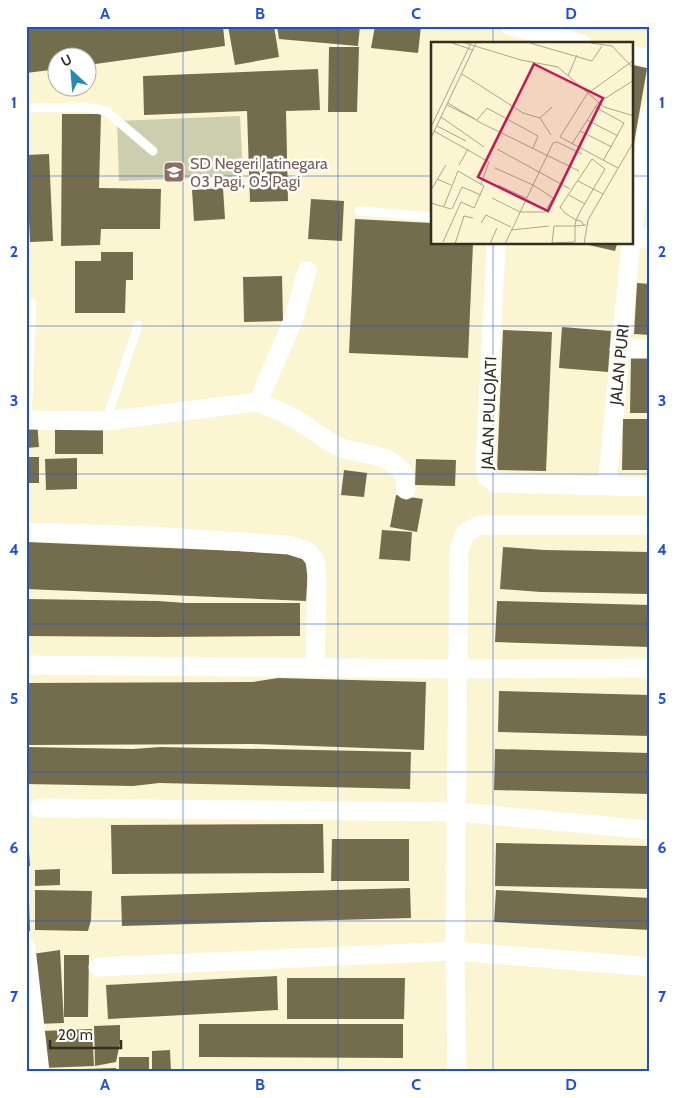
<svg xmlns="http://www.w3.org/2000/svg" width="676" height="1098" font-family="Cabin,sans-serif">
<rect width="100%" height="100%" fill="#fcf5d1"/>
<path fill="#cccfad" d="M240 116 243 176 119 181 117 121Z"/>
<path fill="#736d4e" d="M26 26H223L225 46 88 65V58H58V69L26 73Z
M228 26H274L279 57 235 65Z
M277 26H360L358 46 279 39Z
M375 26H421L418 53 371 48Z
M329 47H359L357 112H328Z
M632 60 648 63 633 149H632Z
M318 69 320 110 286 111 288 201 250 202 247 111 144 115 143 76Z
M62 114H101L99 188 161 189 160 229H101L100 245 61 246Z
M49 154 53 241 30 242 26 155Z
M223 188 225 219 194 221 192 190Z
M311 199 344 201 342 241 308 239Z
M355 219 432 223V244H473L468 358 349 353Z
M584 244H617L615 251Z
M101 252H133V280H126L125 313H75V261H101Z
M282 276 283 321 244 322 243 277Z
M637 283 650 284V335L634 334Z
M562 327 611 331 608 372 559 368Z
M503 330 552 332 546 471 497 470Z
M631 356H650V413H630Z
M623 419H650V470H622Z
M37 421 39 447 26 448V422Z
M55 426H103V454H55Z
M26 457H39V483H26Z
M77 458V489L46 490 45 459Z
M416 459 456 460 455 486 415 485Z
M344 470 367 473 364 497 341 495Z
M396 495 423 499 417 532 390 527Z
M382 530 412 532 410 561 379 559Z
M26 542 309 554 306 601 26 589Z
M503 547 544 550 650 552V594L541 592 500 589Z
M26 599 158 601 186 603H300V636L157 637 26 636Z
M497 601 650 605V647L495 642Z
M278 678 426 682 424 750 252 744 26 745V683L252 682Z
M499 691 650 695V736L498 732Z
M26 747 133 749 160 747 411 752 410 789 159 783 133 786 26 784Z
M495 749 650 753V794L494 790Z
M323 824 324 873 112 874 111 825Z
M26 836H28L30 866 26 867Z
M332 839H409V881H331Z
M496 843 650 846V889L495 886Z
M60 869V885L35 886V870Z
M26 873H28L30 931H26Z
M410 888 411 918 122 926 121 896Z
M35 890 92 891 91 920 88 931 35 930Z
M496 890 650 898V930L494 922Z
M60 950 64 1023 35 1024 32 954Z
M64 955H89L88 1017H64Z
M277 976 278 1010 108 1019 106 985Z
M287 978H405L404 1019H287Z
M199 1024H403V1058L199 1057Z
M120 1025V1043L116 1062 95 1066 94 1026Z
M92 1029 94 1066 43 1068 41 1031Z
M170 1050 171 1072H152V1051Z
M119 1057H149V1072H119Z
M116 1068V1072H48V1070Z"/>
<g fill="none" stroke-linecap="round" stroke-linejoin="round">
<path stroke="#fff" stroke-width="9" d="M26 108 85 107 106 111 153 151
M359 211 432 217
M27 420 32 303
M106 421 138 325"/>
<g stroke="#fff" stroke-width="19">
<path d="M510 26 582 44"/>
<path d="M632 55 650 59"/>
<path d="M632 234 650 113"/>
<path d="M632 238H650"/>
<path d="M496 244 485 468 487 477 495 483 650 487"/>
<path d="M619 349H650"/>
<path d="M258 402C271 408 285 413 297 420 311 428 324 440 339 447 359 455 381 452 397 466 406 473 405 480 406 490"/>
<path d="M26 420 106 421 258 402 294 318 307 271"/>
<path id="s1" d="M607 485 631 244"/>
<path d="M26 532 151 536 289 545 308 551 315 560 317 576 315 667"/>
<path d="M26 665 458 669 650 668"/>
<path d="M39 808 458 812 650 830"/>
<path d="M26 948 40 1072"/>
<path d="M98 967 455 951 640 966 650 968"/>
<path d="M457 1072 455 951 459 550 465 533 480 525H650"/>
</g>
</g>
<path fill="none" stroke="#1d4ed8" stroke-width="1" stroke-opacity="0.55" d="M183 26V1072M338 26V1072M493 26V44M26 176H432M632 176H650M493 244V1072M26 326H650M26 474H650M26 624H650M26 772H650M26 921H650"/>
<defs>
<g id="school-square" transform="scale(1.125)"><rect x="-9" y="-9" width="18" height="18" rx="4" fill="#8d6e63" stroke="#fff"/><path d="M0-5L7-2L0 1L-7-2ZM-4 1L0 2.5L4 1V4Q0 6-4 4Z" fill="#fff"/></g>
</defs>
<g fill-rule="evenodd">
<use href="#school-square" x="174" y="172"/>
</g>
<g text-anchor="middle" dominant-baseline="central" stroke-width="5" stroke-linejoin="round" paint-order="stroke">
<g font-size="16" fill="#785e54" stroke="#fff" text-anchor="start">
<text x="190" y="163">SD Negeri Jatinegara<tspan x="190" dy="18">03 Pagi, 05 Pagi</tspan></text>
</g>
<g font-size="16" fill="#322f21" stroke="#fff">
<text stroke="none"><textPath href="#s1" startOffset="121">JALAN PURI</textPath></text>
<text transform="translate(489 413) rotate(-88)">JALAN PULOJATI</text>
</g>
</g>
<g transform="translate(431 42)">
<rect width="202" height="202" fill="#fcf5d1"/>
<path fill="none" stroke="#aba68b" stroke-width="1" d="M21 1 42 8M34 1 90 18 127 25 173 65 203 74M99 1 161 19 171 4M160 1 181 4 203 27M31 32 92 71 109 76 121 65M137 34 146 13M17 61 50 81 148 129M16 63 44 77M164 65 193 81 172 119M10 75 53 105M109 76 120 93M46 78 56 66 107 94 102 106M156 78 187 94M6 84 35 99M0 85 40 1M3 89 58 120 50 142M149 89 181 105M0 96 45 1M141 102 167 61 203 38M66 107 139 147M28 123 37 107M187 126 129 95 156 52 203 18M6 137 20 143M147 139 172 152M67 143 95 156M0 148 15 123M138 153 154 162M61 156 89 170H114L122 156 102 143 64 126M0 161 20 167M21 167 31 145 50 153M50 181 55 173 80 185M153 183 150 179 145 178 134 171 129 165 161 117 174 127 150 168 145 178 144 184H123L121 201 144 200V184L155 183M80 188 118 184M12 200 30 160 43 166 53 144 27 129 13 164M24 202 33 174 42 176M59 202 66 186M74 202 122 101 126 100 151 112M153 202 157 178 203 99"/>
<path fill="#c2185b" fill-opacity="0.15" stroke="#c2185b" stroke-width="2.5" d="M103 22 172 56 117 169 47 135Z"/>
<rect width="202" height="202" fill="none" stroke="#322f21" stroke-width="2.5"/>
</g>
<rect width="676" height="1098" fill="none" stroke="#ffffff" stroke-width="55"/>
<g transform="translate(72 72) rotate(334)"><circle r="24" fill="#ffffff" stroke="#adaca6"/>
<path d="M0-4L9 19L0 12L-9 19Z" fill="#248bb4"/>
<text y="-8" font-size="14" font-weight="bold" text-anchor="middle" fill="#322f21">U</text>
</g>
<path d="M50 1040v8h71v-8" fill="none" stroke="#322f21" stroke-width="2.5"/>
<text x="58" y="1040" font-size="15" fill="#322f21" stroke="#ffffff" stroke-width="4" paint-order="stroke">20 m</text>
<rect x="28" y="28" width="620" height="1042" fill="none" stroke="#1d4ed8" stroke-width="2"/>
<g font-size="16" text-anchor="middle" font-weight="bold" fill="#1d4ed8">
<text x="105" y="19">A</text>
<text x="260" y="19">B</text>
<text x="416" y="19">C</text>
<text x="571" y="19">D</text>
<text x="14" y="108">1</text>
<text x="662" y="108">1</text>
<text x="14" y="257">2</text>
<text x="662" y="257">2</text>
<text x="14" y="406">3</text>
<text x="662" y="406">3</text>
<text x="14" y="555">4</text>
<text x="662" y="555">4</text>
<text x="14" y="704">5</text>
<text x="662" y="704">5</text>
<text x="14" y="853">6</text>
<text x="662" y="853">6</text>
<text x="14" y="1002">7</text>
<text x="662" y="1002">7</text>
<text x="105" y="1090">A</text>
<text x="260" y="1090">B</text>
<text x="416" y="1090">C</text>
<text x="571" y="1090">D</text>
</g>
</svg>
